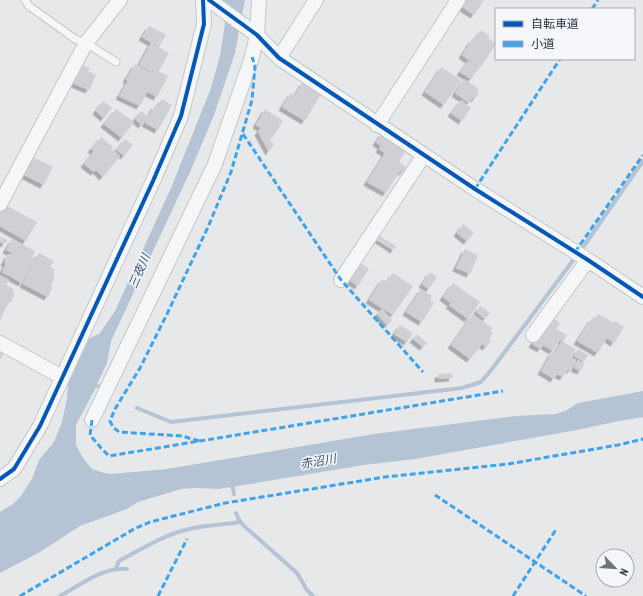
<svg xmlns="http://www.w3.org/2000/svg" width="643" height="596" font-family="'PT Sans Narrow','Noto Sans JP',sans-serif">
<defs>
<filter id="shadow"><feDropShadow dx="-3.5" dy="3.5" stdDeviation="0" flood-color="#0004"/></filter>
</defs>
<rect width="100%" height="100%" fill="#e6e8ea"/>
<path fill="#b4c4d5" d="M219 0H245L235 53 214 115 190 172 111 341 107 363 97 384 100 385 99 388 96 387 76 425V445L83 458 92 469 104 473 111 474 167 469 374 434 515 416 556 414 567 410 578 403 643 391V417L619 421 577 430 415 459 364 465 219 489 197 488 181 489 138 502 127 509 80 526 40 552 0 573V512L13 504 21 496 32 479 39 460 54 442 62 422 67 399 68 384 89 339 100 333 115 311 171 188 211 88 220 56 225 24Z"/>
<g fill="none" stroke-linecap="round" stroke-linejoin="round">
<path stroke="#b4c4d5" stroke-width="4" d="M137 408 171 422 462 388 481 382 492 369 586 243 643 161
M232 483 234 494
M236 513 238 518 243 525 297 573 307 590 313 596
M116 568 119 561C140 550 162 536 185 530 203 525 222 525 241 522
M60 596C81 585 102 567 127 569"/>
</g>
<path fill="#ced0d3" filter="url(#shadow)" d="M463 0H484L474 15 459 5Z
M149 26 166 35 159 47 142 37Z
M481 30 490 36 488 38 496 44 480 68 462 55 472 39 474 40Z
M151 43 169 53 159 71 154 68 151 72 139 65Z
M468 61 479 68 471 79 460 72Z
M81 64 90 68 88 71 96 75 89 90 72 83Z
M135 64 152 74 154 69 168 76 157 97 147 92 140 106 119 96 128 81 126 79Z
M441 67 461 80 444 105 425 92Z
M464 79 479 89 477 91 479 92 475 99 473 97 469 103 455 93Z
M303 82 321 94 305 121 282 107 291 93 295 95Z
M162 99 172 105 158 130 145 123 155 105 157 107Z
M461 100 471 108 462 121 451 113Z
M103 101 112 108 104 118 96 111Z
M116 109 134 122 122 138 104 124Z
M265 109 283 121 270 141 274 144 269 152 258 132 261 128 256 125Z
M141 111 148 116 142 125 135 119Z
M382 133 407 149 399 162 406 167 403 172 400 171 386 193 367 182 385 153 379 149 381 146 376 142Z
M101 137 113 147 111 149 120 156 103 177 96 170 94 172 84 164 94 151 91 149Z
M125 139 133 145 124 156 116 150Z
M33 157 53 167 44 185 24 175Z
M4 204 37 222 26 241 0 226V212Z
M463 224 474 233 467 241 457 233Z
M378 235 396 246 394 250 376 238Z
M1 237 7 240 5 244 0 241Z
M12 239 35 251 32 257 35 259 22 283 2 272 6 263 4 262 8 254 11 255 12 253 6 250Z
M465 249 478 255 470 274 456 268Z
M39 253 54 261 50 267 55 270 53 273 54 274 53 277 55 278 51 285 52 289 48 297 23 284Z
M360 263 369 269 358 286 349 280Z
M430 272 437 277 429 289 422 284Z
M393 273 413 286 393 315 369 300 382 279 387 282Z
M0 275 9 280 6 285 14 289 12 292 15 293 11 302 9 301 0 321Z
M453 283 480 302 468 319 449 305 451 303 443 297Z
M421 289 432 296 430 300 434 303 422 322 406 312Z
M480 306 490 313 485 319 476 312Z
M382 309 392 320 387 325 377 314Z
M473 314 492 328 490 331 493 333 489 339 491 341 486 347 482 344 470 359 451 345Z
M598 314 614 323 615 321 624 327 614 343 607 338 598 353 577 341 592 318 595 320Z
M552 317 560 324 556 329 567 335 563 342 576 349 571 357 576 360 571 370 568 369 563 377 557 374 554 379 541 371 552 352 555 353 562 341 560 340 553 351 543 345 541 349 532 344 541 329 554 336 543 329Z
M400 325 413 333 407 342 394 334Z
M417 334 427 343 423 347 413 339Z
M0 349 5 352 0 360Z
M578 349 588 355 584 362 574 356Z
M578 360 584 364 581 371 574 368Z
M452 373 453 378 438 379V374Z"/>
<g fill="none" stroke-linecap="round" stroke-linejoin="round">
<g stroke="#c4c6c8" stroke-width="9">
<path id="lane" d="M25 0 29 6 75 39 86 43 116 62"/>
</g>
<g stroke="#c4c6c8" stroke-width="16">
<path id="street" d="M209 0 257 35 279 58 475 189 588 260 643 297
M279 58 316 0
M377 125 458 0
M0 204 86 43 120 0
M341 280 424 155
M533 335 588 260
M0 343 62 377
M92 420 215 164 252 57 257 35 259 0
M0 479 14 469 40 426 153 181 181 116 204 24 203 0"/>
</g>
<use href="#lane" stroke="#f5f6f7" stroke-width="7"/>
<use href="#street" stroke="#f5f6f7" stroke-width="14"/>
<path stroke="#3ea3ec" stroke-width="3" stroke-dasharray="6 3" stroke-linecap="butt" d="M592 9 598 0
M243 134 341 280 423 372
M475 189 560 59
M575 252 643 155
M92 420 90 435 101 448 109 456 503 391
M199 441 182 436 119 432 113 427 110 421 115 409 140 368 167 314 208 227 231 172 252 100 255 66 252 57
M435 495 586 596
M20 596 134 529 150 522 225 503 385 477 508 464 618 445 643 439
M158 596 187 539
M513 596 557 528"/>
<g stroke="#f4f6f9" stroke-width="6">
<path id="cycleway" d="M209 0 257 35 279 58 475 189 588 260 643 297
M0 479 14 469 40 426 153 181 181 116 204 24 203 0"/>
</g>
<use href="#cycleway" stroke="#0057b8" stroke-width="4"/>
</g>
<g text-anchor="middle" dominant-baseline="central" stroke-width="3" stroke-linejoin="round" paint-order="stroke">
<g font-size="12" font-style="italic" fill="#34527a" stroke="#f4f6f9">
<text transform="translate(139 271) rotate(-67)">三夜川</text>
<text transform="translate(318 461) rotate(-10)">赤沼川</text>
</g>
</g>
<rect x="495" y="8" width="140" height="52" fill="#f4f6f9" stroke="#a4a8b1"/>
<rect x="503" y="21" width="20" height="6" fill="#0057b8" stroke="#a4a8b1"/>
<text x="531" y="28" font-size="12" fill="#2b3445">自転車道</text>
<rect x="503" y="41" width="20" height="6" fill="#3ea3ec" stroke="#a4a8b1"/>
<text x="531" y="48" font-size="12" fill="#2b3445">小道</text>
<g transform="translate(615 568) rotate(115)"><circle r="19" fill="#f4f6f9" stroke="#a4a8b1"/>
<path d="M0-3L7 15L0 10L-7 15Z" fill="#6c737f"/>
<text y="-6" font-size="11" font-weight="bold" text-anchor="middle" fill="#2b3445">N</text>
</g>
</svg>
